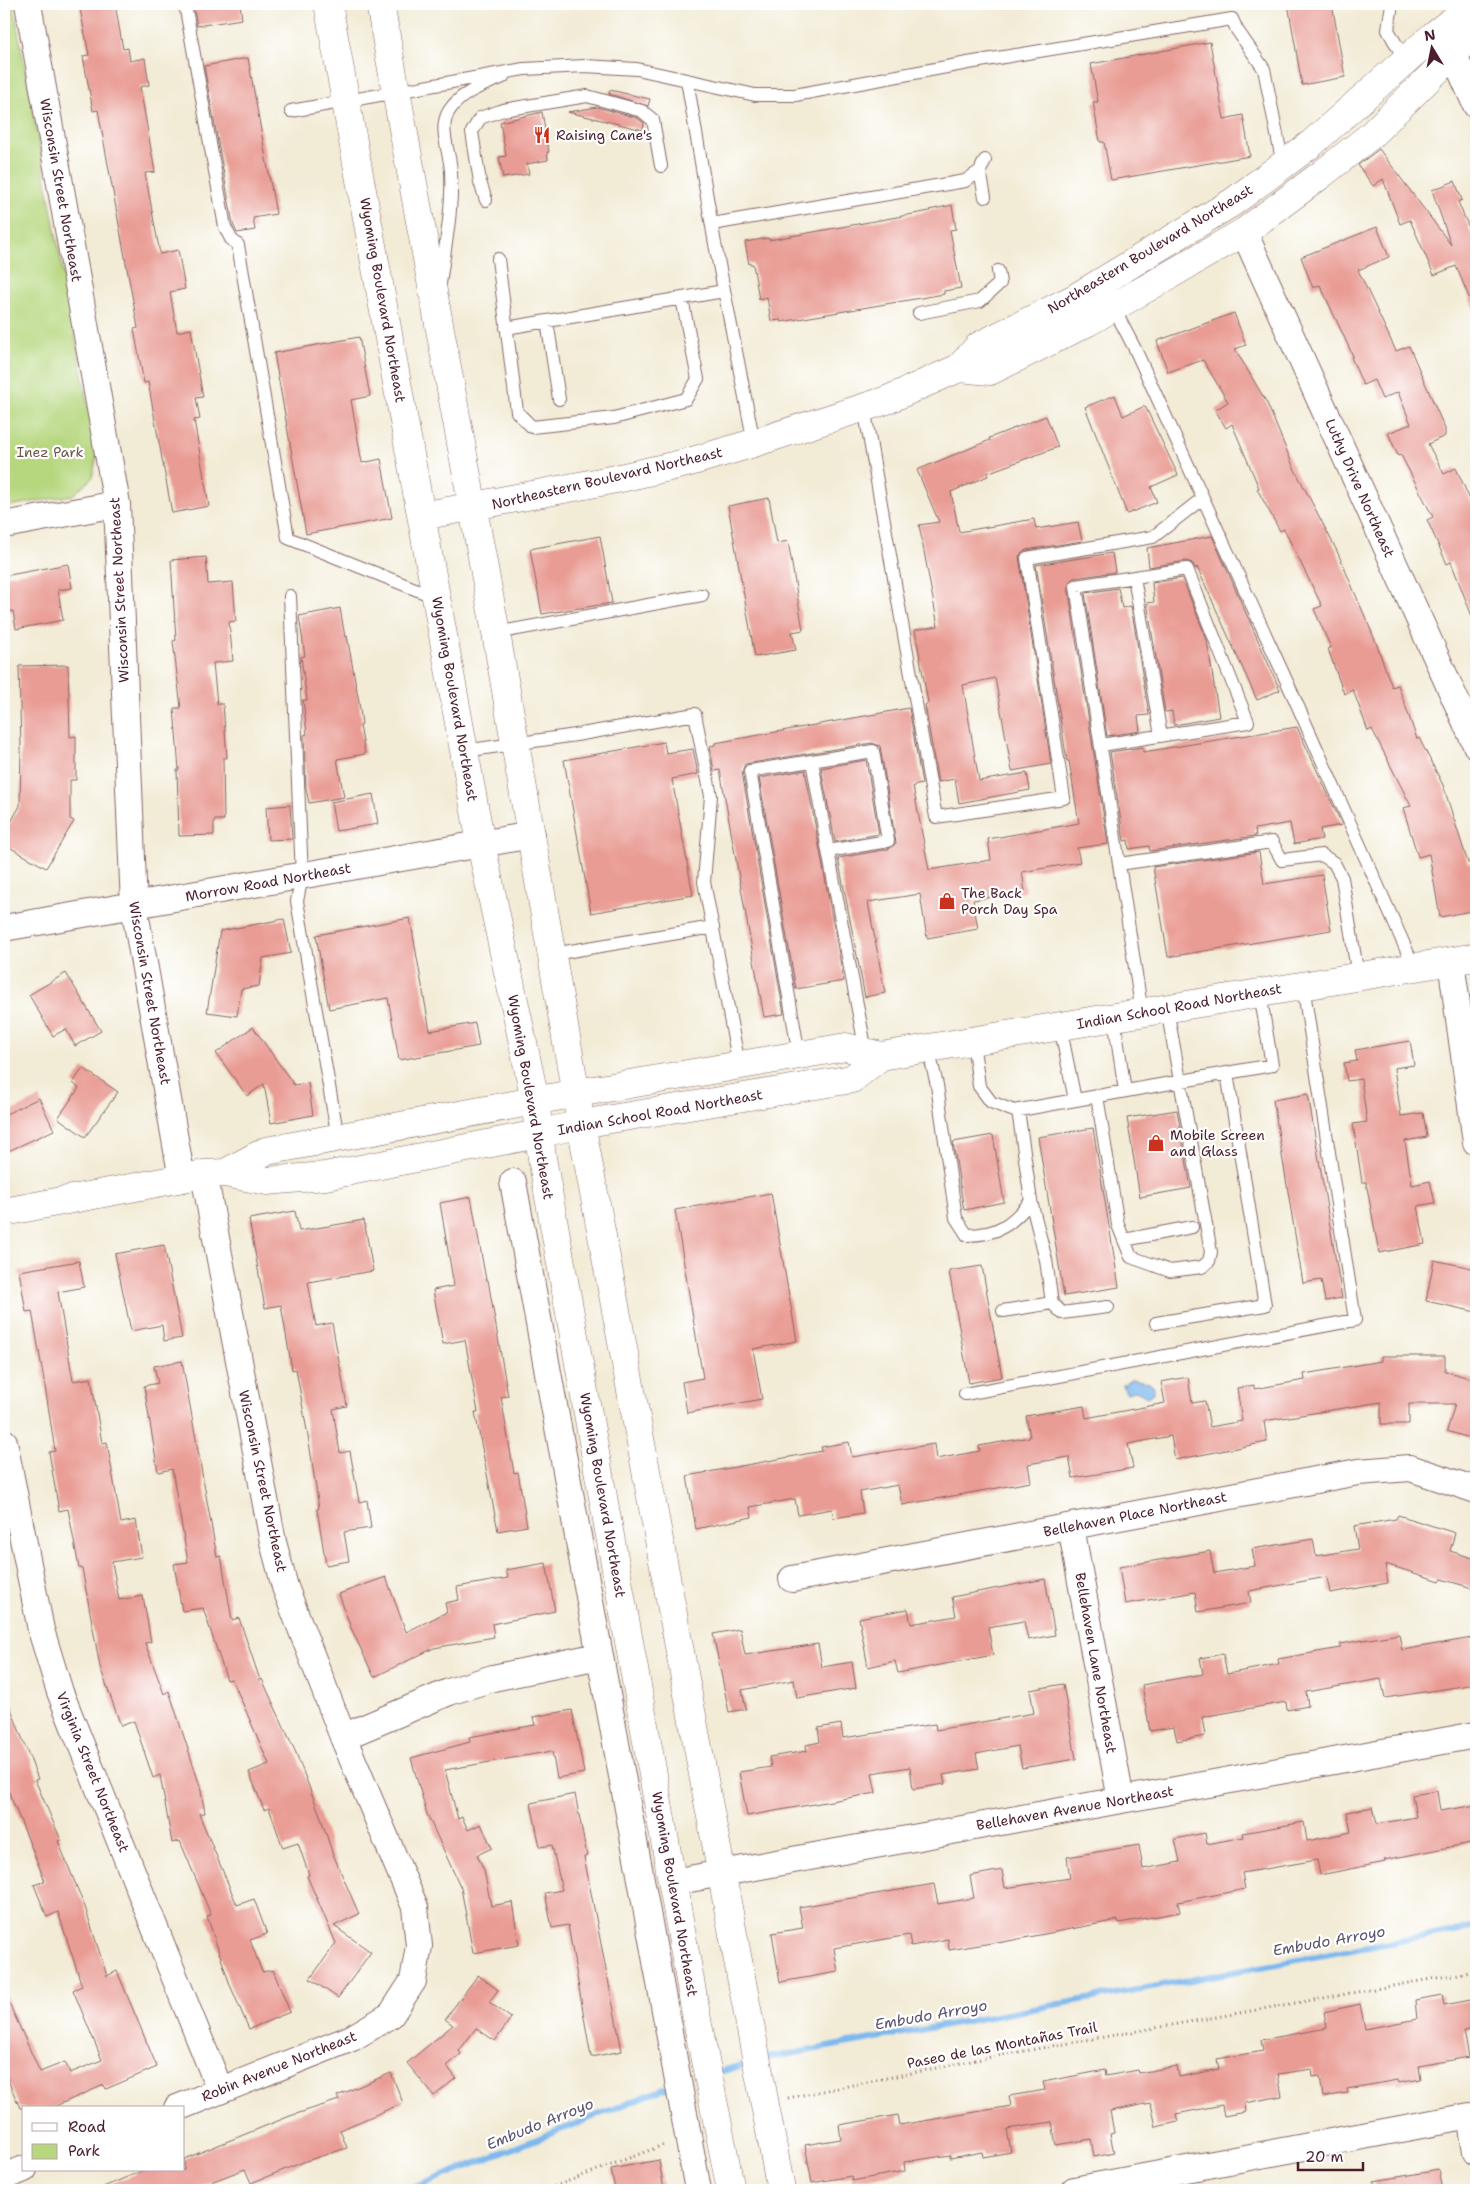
<svg xmlns="http://www.w3.org/2000/svg" width="1480" height="2194" font-family="'Shantell Sans',sans-serif">
<rect width="100%" height="100%" fill="#fff"/>
<filter id="ink" filterUnits="userSpaceOnUse"><feTurbulence type="fractalNoise" baseFrequency=".02" numOctaves="2"/><feDisplacementMap in="SourceGraphic" scale="10" xChannelSelector="R" yChannelSelector="G"/><feConvolveMatrix kernelMatrix="1 2 1 2 8 2 1 2 1" color-interpolation-filters="sRGB"/></filter>
<filter id="wash" filterUnits="userSpaceOnUse"><feTurbulence type="fractalNoise" baseFrequency=".0096" numOctaves="4" result="noise"/><feDisplacementMap in="SourceGraphic" scale="20" xChannelSelector="R" yChannelSelector="G"/><feGaussianBlur stdDeviation="1.12" result="paint"/><feColorMatrix in="noise" values="0 0 0 0 0 0 0 0 0 0 0 0 0 0 0 0 0 1.4 0 .05"/><feComposite in="paint" operator="in"/></filter>
<g filter="url(#wash)">
<rect width="100%" height="100%" fill="#f2ebd5"/>
<path fill="#b6d77e" stroke="#807b54" d="M4 4H13L97 455 92 478 73 495 4 507Z"/>
<path fill="#7db8ee" stroke="#646c8c" d="M1132 1379 1148 1382 1154 1387V1393L1147 1397 1136 1391 1126 1393 1123 1385Z"/>
<g fill="none" stroke-linecap="round" stroke-linejoin="round">
<path stroke="#7db8ee" stroke-width="6" d="M763 2059 1476 1927
M715 2073 751 2063
M408 2190 674 2085"/>
</g>
<g id="blocks">
<path fill="#e99c94" d="M79 4H115L123 49 128 48 130 61 145 58 149 85 140 87 155 172 145 173 160 254 178 250 185 289 170 292 177 332 191 329 203 397 196 398 200 419 194 420 209 506 172 513 148 382 144 383 134 329 138 328 98 110 93 111 83 56 89 55Z
M193 4H240L242 19 197 26Z
M1288 4H1332L1345 77 1302 85Z
M1210 42 1224 119 1243 115 1250 156 1111 180 1104 142H1100L1093 102H1098L1091 64Z
M248 58 276 214 253 218 255 230 237 233 233 224 204 66Z
M610 90 650 99 648 106 609 94Z
M597 107 638 118 644 123 643 130 568 112Z
M542 112 549 152H547L548 160 527 164 529 174 503 178 499 157 506 156 500 122Z
M1379 149 1451 245 1432 190 1455 181 1462 200 1458 202 1476 244V314L1456 266 1434 275 1410 220 1400 224 1383 179 1373 186 1358 165Z
M952 205 956 229 950 230 961 288 944 291V294L781 322V320L771 321 767 297 759 299 753 264H749L745 242 768 238 769 240 930 211 929 210Z
M1377 227 1389 257 1358 270 1396 351 1409 346 1445 429V436L1428 444 1444 474 1456 468 1476 513V624H1475L1451 562 1447 564 1427 520 1433 517 1401 455 1398 456 1388 433 1411 424 1398 392 1382 399 1374 380 1363 385 1351 357 1353 356 1320 285 1313 288 1301 257Z
M1234 313 1246 345 1235 349 1267 403 1293 466 1337 551 1375 640 1392 687 1398 685 1417 739 1419 738 1443 785 1468 863 1473 862 1476 882V910L1440 917 1429 854 1418 857 1403 808 1411 806 1372 729 1368 731 1353 690 1344 694 1328 649 1331 648 1314 609 1322 606 1284 529 1280 531 1257 489 1259 488 1232 424 1226 428 1215 410 1228 402 1203 360 1168 372 1157 341Z
M359 337 370 396 351 400 362 463 381 459 392 518 306 534 274 353Z
M1115 395 1123 416 1145 406 1178 475 1151 487 1157 502 1127 514 1085 407Z
M1046 416 1058 447 987 473 988 476 951 492 959 532 1034 519 1036 529 1078 522 1082 541 1026 550 1019 556 1051 764 1012 771 995 678 963 685 979 781 1027 773 1030 790 959 803 955 779 938 782 925 705 928 703 915 630 938 626 919 525 939 522 917 470 990 440 989 438Z
M769 498 777 543 788 541 803 630 792 632 796 650 755 657 728 506Z
M600 536 612 603 542 614 530 549Z
M1212 536 1280 690 1257 700 1197 567 1196 569 1192 563 1186 561 1149 567 1147 548Z
M1112 553 1115 572 1074 578 1071 580 1068 587 1108 844 1077 848 1080 862 1022 872 1025 892 973 900 978 929 927 938 920 894 868 902 885 993 865 997 838 858 889 849 896 843 880 746 872 743 745 764 742 772 784 1014 764 1017 720 770 714 771 710 746 715 745V743L909 708 922 784 913 786 929 870 991 860 988 839 1079 823 1069 761H1067L1036 565Z
M206 557 208 584 233 582 236 621 229 622 233 661 213 663 217 704H223L227 758H223L224 820H214V835L179 836 177 770H179L174 708H181L173 641 176 640 171 560Z
M68 564 72 588 58 590 63 620 16 629 13 611 4 612V576Z
M1182 578 1207 640 1219 717 1174 725 1172 711 1165 712 1147 603 1154 602 1152 583Z
M1118 588 1122 608 1131 606 1149 715 1138 716 1140 731 1107 736 1085 593Z
M340 608 345 637 347 636 359 702 362 724 360 725 365 754 337 759 344 797 309 803 306 788 304 735 307 734 303 700H307L301 657 305 656 299 616Z
M68 665 70 737 76 736V780H70V819L74 821 46 868 4 844V834L20 806 21 749 19 666Z
M1297 727 1342 825 1320 829 1322 839 1294 844 1290 823 1255 829 1256 836 1150 851 1149 846 1129 849 1128 840 1124 841 1110 752 1143 747V752Z
M664 742 666 753 693 749 698 774 672 779 693 895 591 913 564 760Z
M866 760 879 834 835 842 821 768Z
M805 770 844 981 796 989 759 778Z
M373 794 378 824 336 831 331 802Z
M290 805 292 839 268 840 266 807Z
M1259 852 1264 884 1322 875 1331 930 1168 957 1153 867Z
M410 918 430 1031 475 1023 479 1046 399 1060 388 998 329 1009 316 935Z
M284 919 291 953 263 958 259 986 241 989 237 1016 207 1012 220 931Z
M66 973 101 1031 75 1046 66 1029 53 1036 29 995Z
M253 1027 294 1085 308 1083 313 1115 271 1123 264 1084 247 1096 216 1053Z
M1410 1041 1414 1065 1394 1068 1401 1116 1423 1113 1427 1137 1405 1141 1412 1185 1430 1181 1435 1203 1418 1206 1425 1244 1379 1253 1366 1182H1362L1353 1124 1367 1122 1361 1079 1347 1081 1344 1063 1357 1061 1355 1050Z
M83 1068 118 1092 85 1137 58 1118 79 1088 73 1083Z
M1308 1094 1342 1298 1325 1301 1321 1280 1303 1283 1273 1100Z
M39 1098 54 1130 4 1153V1115Z
M1177 1110 1191 1188 1140 1197 1127 1118Z
M1093 1128 1119 1287 1064 1296 1038 1137Z
M993 1135 1004 1202 964 1210 953 1142Z
M771 1193 797 1341 753 1349 762 1399 687 1413 682 1382 703 1378 675 1210Z
M471 1197 486 1280H488L508 1396 501 1397 514 1473 518 1472 527 1526 498 1531 475 1412H478L465 1340 443 1344 433 1290 454 1286 440 1203Z
M295 1211 299 1231 364 1220 373 1271 308 1282 316 1326 332 1323 347 1406 333 1409 340 1453 350 1451 359 1502 367 1500 371 1528 344 1532 349 1561 326 1565 317 1509 319 1508 309 1442 296 1369 292 1370 281 1305 265 1308 249 1219Z
M164 1245 182 1338 164 1341 162 1325 131 1331 115 1254Z
M1434 1260 1476 1269V1312L1426 1301Z
M79 1261 84 1287 58 1292 73 1381 91 1378 102 1443 107 1442 121 1523 136 1520 142 1557 112 1562 119 1600 143 1596 151 1642 145 1643 164 1694 169 1691 200 1786 205 1813 199 1814 237 1905 254 1899 267 1934 250 1940 262 1972 273 1970 290 2012 249 2029 230 1985 207 1916 211 1915 180 1841 172 1843 160 1775 153 1778 134 1721 121 1726 100 1667 82 1568H79L68 1509 59 1511 49 1452 55 1451 45 1386 32 1311 26 1312 19 1271Z
M982 1266 1002 1377 969 1383 949 1271Z
M1381 1356H1445V1371L1476 1380V1440L1447 1431 1455 1404H1409V1424H1381V1402L1264 1421 1267 1442 1175 1460 1171 1436 1128 1444 1133 1468 1073 1478 1069 1457 1028 1464 1031 1482 902 1505 898 1485 860 1492 863 1513 834 1518 832 1509 798 1515 795 1499 750 1507 752 1517 696 1529 687 1476 822 1451 821 1447 849 1442 852 1457 934 1444 936 1459 980 1451 979 1446 1030 1437 1026 1416 1084 1406 1086 1418 1165 1403 1161 1382 1188 1377 1192 1403 1205 1401 1210 1427 1242 1421 1237 1388 1254 1385V1389L1305 1380 1304 1374 1381 1361Z
M182 1361 217 1557 221 1556 232 1620 239 1618 260 1680 262 1679 296 1753 320 1815 332 1852 359 1914 334 1926 371 1952 338 1998 310 1979 336 1943 307 1876 309 1875 298 1843 283 1848 269 1808 264 1810 249 1772 269 1764 232 1679 227 1680 203 1608 182 1611 174 1564 188 1562 172 1469 158 1472 144 1386 158 1383 154 1366Z
M1398 1515 1455 1533 1450 1551 1476 1559V1589L1441 1579 1440 1581 1385 1564 1388 1583 1330 1593 1327 1577 1249 1591 1251 1603 1198 1612 1195 1592 1125 1604 1119 1567 1210 1551 1214 1573 1255 1566 1252 1549 1313 1539 1316 1556 1358 1549 1354 1526 1396 1519Z
M546 1563 555 1611 492 1624 494 1637 434 1648 374 1677 351 1628 339 1594 386 1577 406 1632 447 1612 445 1603 459 1600 457 1587 508 1578 506 1570Z
M1045 1579 1055 1635 1028 1640 1024 1621 988 1627 993 1655 898 1673 895 1661 868 1667 859 1618 908 1609 911 1624 956 1616 952 1597Z
M740 1629 745 1655 818 1644 822 1667 852 1662 856 1688 797 1698 794 1680 742 1690 746 1709 729 1712 713 1634Z
M1399 1634 1402 1650 1472 1638 1476 1662V1684L1385 1698 1381 1679 1306 1692 1308 1706 1287 1710 1286 1702 1202 1717 1205 1736 1177 1741 1174 1727 1150 1731 1142 1685 1203 1674 1200 1658 1223 1654 1227 1674 1279 1664 1278 1659 1340 1648V1644Z
M1063 1684 1076 1759 1022 1768 1018 1746 976 1754 979 1769 943 1775 945 1784 913 1789 910 1767 872 1773 876 1793 747 1816 739 1772 771 1767 769 1757 807 1751 806 1745 820 1742 818 1728 841 1724 843 1738 935 1724 936 1730 1034 1713 1030 1690Z
M6 1696 38 1779 35 1780 61 1840 58 1841 85 1907 107 1976 117 1971 157 2067 106 2089 104 2085 51 2108H20L10 2085 4 2068V1992L40 2072 65 2062 70 2073 102 2060 73 1990 82 1986 58 1912 47 1917 34 1885 45 1881 8 1790 4 1792V1697Z
M572 1710 584 1773 557 1778 552 1751 445 1770 458 1819 462 1817 468 1830 481 1824 492 1848 477 1855 484 1870 491 1906 512 1902 519 1945 473 1953 461 1888 427 1814 411 1758 470 1742 469 1737 535 1725 533 1717Z
M1437 1791 1440 1811 1476 1805V1842L1384 1860 1385 1862 1320 1875 1317 1860 1242 1873 1245 1889 1178 1902 1180 1912 1119 1923 1118 1920 998 1943V1942L949 1950 948 1939 911 1946 909 1935 834 1948 838 1972 780 1982 772 1933 803 1928 799 1907 934 1884 938 1904 974 1898 970 1876 1002 1870 1005 1888 1070 1878 1067 1857 1139 1845 1143 1869 1180 1862 1175 1839 1205 1833 1207 1844 1244 1837 1243 1833 1304 1822 1307 1841 1351 1832 1347 1812 1373 1807 1377 1824 1416 1817 1412 1795Z
M575 1794 587 1856 584 1857 622 2051 591 2057 568 1925 552 1928 545 1893 562 1890 552 1845 540 1847 531 1803Z
M478 1975 498 1990 489 2002 511 2018 495 2041 476 2028 459 2051 461 2054 447 2066 456 2078 434 2096 407 2063 453 2025 445 2019Z
M1442 1995 1444 2005 1476 1999V2028L1464 2031 1469 2057 1419 2066 1421 2079 1398 2083 1397 2080 1347 2089 1348 2093 1323 2097 1320 2076 1313 2077 1312 2069 1278 2074 1282 2096 1245 2103 1246 2112 1224 2116 1222 2105 1176 2114 1178 2122 1156 2127 1151 2103 1110 2111 1114 2133 1110 2134 1114 2153 1094 2157 1091 2139 1056 2145 1052 2122 1007 2129 1011 2152 983 2157 982 2152 950 2158V2155L904 2162 905 2171 852 2181 851 2176 812 2183 805 2145 841 2139 839 2125 898 2115 900 2125 1011 2106 1009 2096 1045 2090 1043 2082 1105 2070 1106 2076 1138 2070 1139 2073 1177 2066 1179 2077 1219 2069 1217 2059 1263 2051 1261 2040 1327 2028 1324 2012 1360 2004 1365 2029 1417 2019 1415 2000Z
M391 2073 403 2103 340 2130 347 2148 306 2161 251 2183 245 2169 190 2190H96L144 2170H184V2159L290 2116 339 2100 337 2096Z
M659 2160 664 2190H615L611 2169Z
M1439 2170 1443 2190H1375L1374 2181Z"/>
</g>
</g>
<g filter="url(#ink)">
<use href="#blocks" fill-opacity="0" stroke="#856666" stroke-width="1"/>
<g fill="none" stroke-linecap="round" stroke-linejoin="round">
<g stroke="#856666" stroke-width="14">
<path id="lane" d="M185 4 225 227 231 239 238 245 288 538 435 597
M1392 4 1388 30 1405 60
M687 80 715 244 754 443
M291 111 524 69 585 66 637 69 755 95H795L968 63 1232 19 1237 30 1264 69 1283 165
M980 171 985 197
M486 200 480 182 472 132 480 118 503 110 587 96 642 111 653 120 661 166
M712 224 965 181 980 171 985 160
M498 259 517 412 532 427 614 418 686 399 698 379 682 299
M440 284C445 246 453 209 451 171 450 152 438 128 449 111 461 92 484 85 503 77
M1113 307 1135 349 1292 693 1414 967
M919 313 980 301 1000 283 998 271
M547 321 559 399
M506 328 724 291
M864 407 936 817 1064 798 1027 558 1153 537 1203 498
M1134 577 1161 736
M290 596 302 876 297 901 338 1138
M496 633 702 595
M1101 745 1248 722 1187 569 1076 586 1119 864
M464 751 576 735 695 714 711 796 704 882 739 1065
M812 761 828 851
M553 954 713 927
M1142 1013 1119 864 1272 842 1282 860 1322 855 1334 863 1342 878 1358 976
M1114 1018 1125 1091
M1060 1026 1075 1100
M973 1041 979 1086 991 1102 1014 1111 1272 1065 1260 993
M928 1048 937 1085 956 1218 967 1235C998 1235 1012 1224 1031 1201
M799 1055 750 771 873 751 888 841 828 851 866 1052
M1097 1096 1118 1225 1131 1257 1170 1271 1202 1267 1209 1261 1211 1252 1167 1009
M1018 1110 1031 1201 1046 1260 1052 1303 1062 1313 1108 1307
M1124 1240 1192 1227
M1003 1311 1052 1303
M1156 1323 1265 1305 1227 1073
M965 1394 1355 1320 1303 985"/>
</g>
<g stroke="#856666" stroke-width="28">
<path id="street" d="M28 4 117 504 134 906 182 1179
M1454 55 1476 105
M1244 232 1476 745
M4 525 117 504
M4 928 532 835
M1451 961 1476 1142
M513 1182 698 2190
M4 1442 41 1630 60 1692 220 2090
M1071 1527 1121 1800
M792 1579 1358 1472 1410 1468 1476 1490
M343 1737 449 1692 493 1678 599 1656
M673 1882 1476 1735
M177 2108 352 2038 391 2015 413 1981 419 1946 415 1907 343 1737 285 1587 273 1542 204 1174
M4 2177 24 2169
M1074 2190 1470 2116 1476 2152"/>
</g>
<g stroke="#856666" stroke-width="29">
<path id="secondary" d="M328 4 481 844 535 1100 542 1158 698 2025 731 2190
M380 4 496 633 581 1124 781 2190
M959 368 990 371 1088 322 1244 232 1322 174 1370 136 1476 32
M422 516 616 479 686 463 754 443 887 400 959 368 979 346 1075 298 1233 202 1311 144 1434 35 1474 4
M225 1173 266 1151 577 1093 846 1047 881 1056 1476 957
M4 1212 204 1174 225 1173 267 1181 325 1176 538 1134 581 1124 852 1079 881 1056"/>
</g>
<path stroke="#856666" stroke-width="3" stroke-dasharray="1 4" stroke-linecap="butt" d="M788 2098 991 2057 1476 1971
M545 2190 666 2144"/>
<use href="#lane" stroke="#fff" stroke-width="12"/>
<use href="#street" stroke="#fff" stroke-width="26"/>
<use href="#secondary" stroke="#fff" stroke-width="28"/>
</g>
</g>
<defs>
<g id="restaurant-bare" transform="scale(1.35)"><path d="M-5-6h1v4h1v-4h1v4h1v-4h1v5L-1.5 .5V6h-2V.5L-5-1ZM5-6V6H3V1.5H1.5Q1.5-4 5-6Z" fill="#c8321e" stroke="#fff" stroke-width="2.5" paint-order="stroke"/></g>
<g id="shop-bare" transform="scale(1.35)"><path d="M-5-2.5h2.3a2.7 3.5 0 0 1 5.4 0H5L5.5 6h-11ZM-1.5-2.5h3a1.5 2.3 0 0 0-3 0Z" fill="#c8321e" stroke="#fff" stroke-width="2.5" paint-order="stroke"/></g>
</defs>
<g fill-rule="evenodd">
<use href="#restaurant-bare" x="542" y="135"/>
<use href="#shop-bare" x="947" y="901"/>
<use href="#shop-bare" x="1156" y="1143"/>
</g>
<g text-anchor="middle" dominant-baseline="central" stroke-width="4.5" stroke-linejoin="round" paint-order="stroke">
<g font-size="14" fill="#4a1f2b" stroke="#fff" text-anchor="start">
<text x="556" y="135">Raising Cane's</text>
<text x="961" y="893">The Back<tspan x="961" dy="16">Porch Day Spa</tspan></text>
<text x="1170" y="1135">Mobile Screen<tspan x="1170" dy="16">and Glass</tspan></text>
</g>
<g font-size="14" fill="#4a1f2b" stroke="#fff">
<text transform="translate(61 190) rotate(80)">Wisconsin Street Northeast</text>
<text transform="translate(1150 249) rotate(-31)">Northeastern Boulevard Northeast</text>
<text transform="translate(383 300) rotate(80)">Wyoming Boulevard Northeast</text>
<text transform="translate(607 478) rotate(-13)">Northeastern Boulevard Northeast</text>
<text transform="translate(1360 488) rotate(66)">Luthy Drive Northeast</text>
<text transform="translate(119 590) rotate(-93)">Wisconsin Street Northeast</text>
<text transform="translate(455 699) rotate(80)">Wyoming Boulevard Northeast</text>
<text transform="translate(268 882) rotate(-10)">Morrow Road Northeast</text>
<text transform="translate(150 993) rotate(80)">Wisconsin Street Northeast</text>
<text transform="translate(1179 1006) rotate(-10)">Indian School Road Northeast</text>
<text transform="translate(531 1097) rotate(80)">Wyoming Boulevard Northeast</text>
<text transform="translate(660 1112) rotate(-10)">Indian School Road Northeast</text>
<text transform="translate(263 1481) rotate(78)">Wisconsin Street Northeast</text>
<text transform="translate(603 1495) rotate(80)">Wyoming Boulevard Northeast</text>
<text transform="translate(1135 1514) rotate(-11)">Bellehaven Place Northeast</text>
<text transform="translate(1096 1663) rotate(80)">Bellehaven Lane Northeast</text>
<text transform="translate(93 1772) rotate(68)">Virginia Street Northeast</text>
<text transform="translate(1075 1808) rotate(-10)">Bellehaven Avenue Northeast</text>
<text transform="translate(675 1894) rotate(80)">Wyoming Boulevard Northeast</text>
<text transform="translate(1002 2045) rotate(-11)">Paseo de las Montañas Trail</text>
<text transform="translate(279 2066) rotate(-22)">Robin Avenue Northeast</text>
</g>
<g font-size="14" fill="#6a5644" stroke="#fff">
<text x="50" y="452">Inez Park</text>
</g>
<g font-size="15" font-style="italic" fill="#5c556f" stroke="#fff">
<text transform="translate(1329 1941) rotate(-10)">Embudo Arroyo</text>
<text transform="translate(931 2015) rotate(-10)">Embudo Arroyo</text>
<text transform="translate(540 2124) rotate(-22)">Embudo Arroyo</text>
</g>
</g>
<rect width="1480" height="2194" fill="none" stroke="#fff" stroke-width="20"/>
<rect x="22" y="2106" width="162" height="65" fill="#ffffff" stroke="#b7a5aa"/>
<rect x="32" y="2123" width="25" height="8" fill="#ffffff" stroke="#b7a5aa"/>
<text x="68" y="2132" font-size="15" fill="#4a1f2b">Road</text>
<rect x="32" y="2144" width="25" height="15" fill="#b6d77e" stroke="#b7a5aa"/>
<text x="68" y="2156" font-size="15" fill="#4a1f2b">Park</text>
<g transform="translate(1432 48) rotate(350)" stroke="#ffffff" stroke-width="4" paint-order="stroke">
<path d="M0-4L9 19L0 12L-9 19Z" fill="#4a1f2b"/>
<text y="-8" font-size="14" font-weight="bold" text-anchor="middle" fill="#4a1f2b">N</text>
</g>
<path d="M1298 2162v8h65v-8" fill="none" stroke="#4a1f2b" stroke-width="2.5"/>
<text x="1305" y="2162" font-size="15" fill="#4a1f2b" stroke="#ffffff" stroke-width="4" paint-order="stroke">20 m</text>
</svg>
